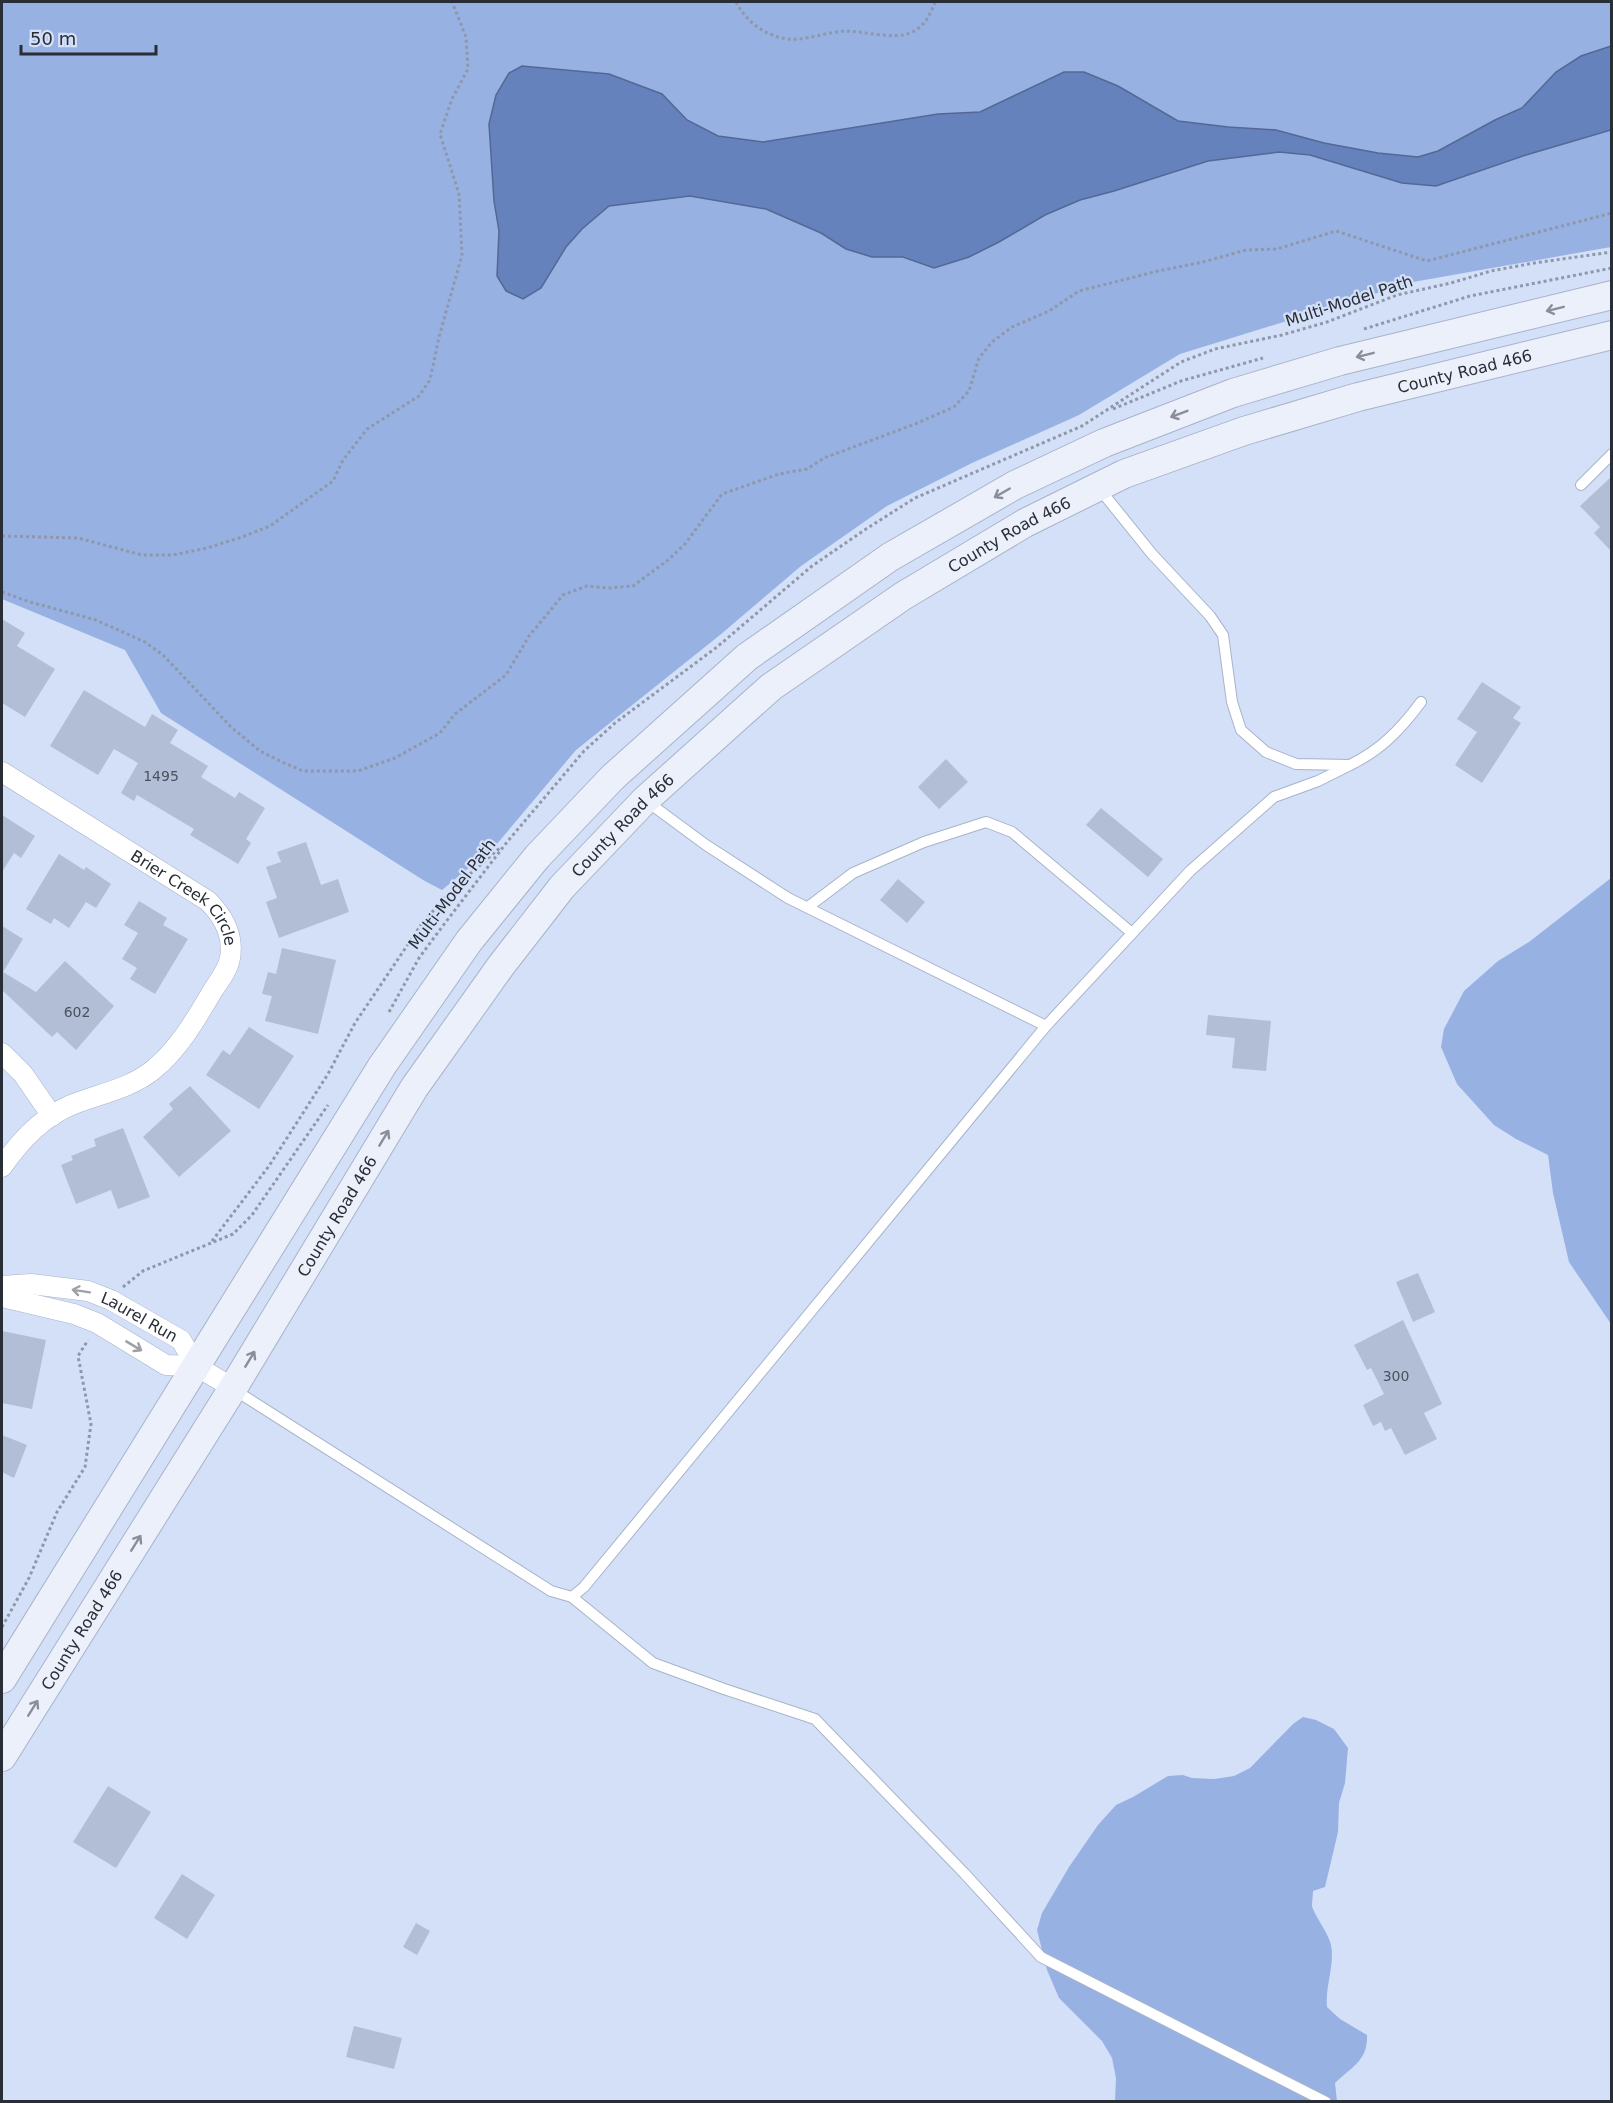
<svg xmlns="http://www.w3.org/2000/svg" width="1613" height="2103" font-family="'DejaVu Sans',sans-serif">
<rect width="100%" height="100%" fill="#d3e0f8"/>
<path fill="#98b1e3" d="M2 2H1611V247L1413 282 1180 354 1079 415 972 463 887 506 801 566 720 635 576 750 496 845 442 890 423 880 161 713 125 650 2 599Z
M1611 878V1324L1569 1262 1553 1193 1548 1155 1516 1139 1494 1125 1457 1084 1441 1047 1444 1029 1464 991 1498 961 1529 942Z
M1303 1717 1316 1720 1334 1729 1348 1748 1345 1783 1339 1803 1338 1832 1325 1887 1313 1891C1313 1895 1312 1901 1312 1906 1314 1915 1328 1932 1331 1945 1335 1965 1325 1986 1327 2007L1340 2019 1367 2035C1368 2061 1351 2067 1335 2083L1337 2101H1115L1116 2078 1112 2058 1102 2041 1059 1998 1047 1970 1037 1930 1042 1913 1069 1867 1098 1825 1116 1805 1133 1797 1168 1776 1183 1775 1192 1778 1214 1779 1234 1776 1250 1768 1293 1724Z"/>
<path fill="#6682bd" stroke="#536894" stroke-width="1.5" d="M1611 46V130L1526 155 1436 186 1402 183 1310 155 1279 152 1208 161 1114 191 1080 200 1045 215 999 242 969 257 934 268 903 257H872L846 249 821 233 766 209 690 196 609 206 582 229 566 247 541 288 523 299 506 291 497 276 499 231 494 201 489 124 496 95 509 73 522 66 609 74 662 94 687 120 718 136 763 142 938 114 980 112 1064 72H1084L1118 86 1178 121 1228 127 1276 130 1324 143 1378 153 1418 157 1438 151 1495 120 1522 108 1556 72 1581 56Z"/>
<path fill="#b2bed6" d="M1611 477V551L1594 533 1600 527 1580 506Z
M2 619 25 633 17 646 55 669 25 717 2 703Z
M1482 682 1521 707 1513 718 1521 723 1482 783 1455 765 1477 732 1457 719Z
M84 690 145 727 152 714 178 730 170 743 208 766 201 777 235 798 239 792 265 808 246 839 251 843 238 864 190 835 194 829 137 795 134 801 121 793 138 763 114 749 98 775 50 746Z
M946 759 968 782 939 809 918 787Z
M1101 808 1163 859 1148 877 1086 825Z
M2 815 35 836 21 858 14 853 2 872Z
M306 842 321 885 338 879 349 912 279 938 266 902 277 898 266 867 281 862 277 852Z
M59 854 84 870 86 867 111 884 96 908 86 902 69 928 54 918 51 924 26 909Z
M898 879 925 902 907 923 880 900Z
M139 901 167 918 163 925 188 939 155 994 130 979 137 968 122 959 138 933 124 925Z
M2 926 23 939 3 972 36 992 65 961 114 1006 76 1050 57 1032 52 1037 2 990Z
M282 948 336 960 318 1034 265 1021 272 996 262 994 268 972 276 974Z
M1208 1015 1271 1021 1266 1071 1232 1068 1235 1038 1206 1035Z
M249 1027 294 1056 259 1109 206 1075 223 1050 230 1055Z
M190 1086 231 1131 179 1177 143 1137 173 1109 169 1104Z
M123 1128 150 1197 118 1209 111 1190 76 1204 61 1165 73 1160 71 1156 96 1146 94 1139Z
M1418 1273 1435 1312 1413 1322 1396 1282Z
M1403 1320 1442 1404 1424 1413 1437 1439 1405 1455 1391 1428 1385 1431 1381 1422 1373 1426 1363 1405 1384 1394 1371 1368 1367 1370 1354 1345Z
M2 1331 46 1340 32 1409 2 1403Z
M2 1435 27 1445 14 1478 2 1472Z
M108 1786 151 1812 116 1868 73 1842Z
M182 1874 215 1895 187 1939 154 1918Z
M416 1923 430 1931 417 1955 403 1947Z
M354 2026 402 2038 394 2069 346 2057Z"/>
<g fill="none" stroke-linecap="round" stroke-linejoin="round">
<g stroke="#a7b3ca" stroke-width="12">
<path id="service" d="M1581 485 1612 454
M1350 765C1381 750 1401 729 1421 702
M645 800 706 845 788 898 1046 1026
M808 907 853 873 924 842 986 822 1012 832 1132 933
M233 1389 551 1591 572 1597 584 1587 1046 1026 1190 871 1274 797 1318 781 1350 765 1296 764 1266 752 1241 730 1232 702 1223 635 1210 616 1152 554 1098 487
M572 1597 653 1663 724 1689 815 1719 964 1873 1041 1957 1326 2102"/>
</g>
<g stroke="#a7b3ca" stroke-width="21">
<g id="minor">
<path id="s1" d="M2 772 208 901C223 916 234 935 230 958 228 970 219 981 213 990 196 1019 179 1049 153 1070 128 1090 97 1094 69 1106 40 1119 19 1142 2 1167"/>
<path d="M2 1053 23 1074 52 1116"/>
<path id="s2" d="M2 1286 31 1284 88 1291 111 1300 181 1340 196 1366"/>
<path d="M2 1297 74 1314 97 1323 166 1365 196 1366 233 1388"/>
</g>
</g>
<g stroke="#a7b3ca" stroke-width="30">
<g id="secondary">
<path d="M2 1679 382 1066 469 941 537 857 613 777 747 657 890 557 1015 485 1104 443 1233 393 1340 361 1612 295"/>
<path id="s3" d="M2 1757 233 1388 414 1088 500 967 562 887 645 800 771 687 903 596 1025 523 1124 474 1244 431 1358 397 1612 335"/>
</g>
</g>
<path stroke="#8f98aa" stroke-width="3" stroke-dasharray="3 3" stroke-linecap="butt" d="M736 2C747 24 773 42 800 39 815 37 830 32 845 31 863 31 894 40 910 33 925 27 930 15 935 2
M1364 329 1470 296 1612 268
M1113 409 1181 381 1263 358
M2 536 78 538 142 555H173L207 548 242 537 270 526 333 481 343 460 367 429 419 396 430 380 439 337 462 255 459 194 440 134 452 99 468 69 466 37 452 2
M2 592 30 602 96 620 145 642 163 655 231 727 260 751 282 762 303 771H358L395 758 440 733 455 714 506 675 529 636 563 595 587 586 608 588 633 586 668 560 685 544 722 494 779 474 807 469 824 458 915 424 954 407 969 391 979 358 992 342 1012 327 1049 311 1079 291 1158 271 1203 262 1246 250 1277 249 1336 231 1427 261 1612 213
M389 1012 419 958 442 927 507 842 584 751 615 723 717 647 812 566 866 529 915 498 1082 426 1181 362 1215 349 1282 335 1327 322 1397 295 1451 283 1491 271 1534 263 1612 252
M212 1241 269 1166 328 1074 355 1023 423 922 455 887 501 847
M123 1287 143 1271 233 1234 252 1215 328 1105
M2 1627 29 1578 57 1512 85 1467 91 1424 78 1356 88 1340"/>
<use href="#service" stroke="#fff" stroke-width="10"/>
<use href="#minor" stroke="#fff" stroke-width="20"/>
<use href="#secondary" stroke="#ebf0fa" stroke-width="28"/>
</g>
<defs><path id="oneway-shaft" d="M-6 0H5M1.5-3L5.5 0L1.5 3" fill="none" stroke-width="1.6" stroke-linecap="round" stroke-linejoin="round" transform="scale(1.5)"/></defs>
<g stroke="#8a8e98">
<use href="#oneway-shaft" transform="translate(1555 309) rotate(166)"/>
<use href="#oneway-shaft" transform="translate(1365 355) rotate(166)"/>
<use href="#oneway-shaft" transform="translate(1179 414) rotate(159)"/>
<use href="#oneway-shaft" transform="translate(1002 493) rotate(150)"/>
<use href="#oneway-shaft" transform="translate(384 1138) rotate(-59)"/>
<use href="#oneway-shaft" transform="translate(250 1359) rotate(-59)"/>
<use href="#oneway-shaft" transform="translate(136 1543) rotate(-58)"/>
<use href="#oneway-shaft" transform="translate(33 1708) rotate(-58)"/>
</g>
<g stroke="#9ea0a5">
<use href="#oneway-shaft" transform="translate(81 1291) rotate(-171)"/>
<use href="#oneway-shaft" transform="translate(134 1346) rotate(31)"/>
</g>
<g text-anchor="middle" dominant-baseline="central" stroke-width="4.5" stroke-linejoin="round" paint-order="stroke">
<g font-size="14" fill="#4a515e">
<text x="161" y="776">1495</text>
<text x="77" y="1012">602</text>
<text x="1396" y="1376">300</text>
</g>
<g font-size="16" fill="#282d36" stroke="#d3e0f8">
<text transform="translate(1349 301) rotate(-18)">Multi-Model Path</text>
<text stroke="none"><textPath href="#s3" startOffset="2094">County Road 466</textPath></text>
<text stroke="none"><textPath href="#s3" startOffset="1608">County Road 466</textPath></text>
<text stroke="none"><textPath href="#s3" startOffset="1122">County Road 466</textPath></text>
<text transform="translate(452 894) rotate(-53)">Multi-Model Path</text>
<text stroke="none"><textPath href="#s1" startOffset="224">Brier Creek Circle</textPath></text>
<text stroke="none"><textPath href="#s3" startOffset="636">County Road 466</textPath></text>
<text stroke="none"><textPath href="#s2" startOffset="144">Laurel Run</textPath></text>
<text stroke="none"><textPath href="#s3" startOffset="150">County Road 466</textPath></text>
</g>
</g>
<rect width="1613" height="2103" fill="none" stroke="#282d36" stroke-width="6"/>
<path d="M21 45v9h135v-9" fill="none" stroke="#282d36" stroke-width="3"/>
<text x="30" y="45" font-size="18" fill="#282d36" stroke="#d3e0f8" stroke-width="4.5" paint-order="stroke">50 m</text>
</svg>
